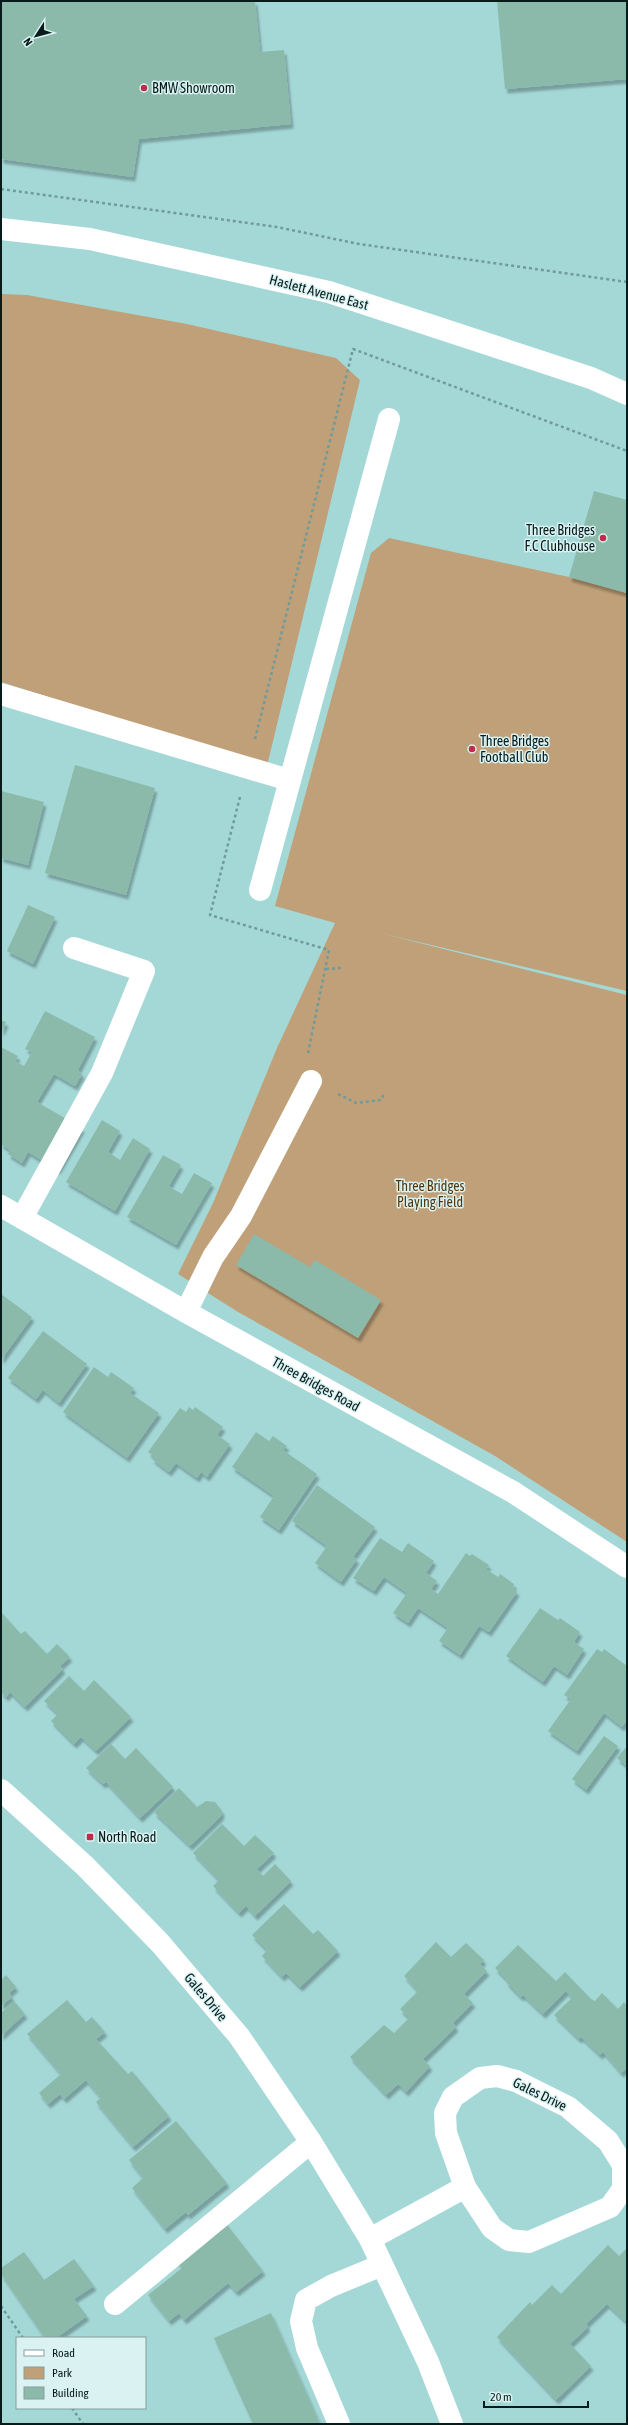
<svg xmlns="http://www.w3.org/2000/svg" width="628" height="2425" font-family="'Asap Condensed',sans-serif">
<defs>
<filter id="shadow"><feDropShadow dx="2.5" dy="4.5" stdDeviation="1" flood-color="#0004"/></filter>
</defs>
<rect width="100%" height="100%" fill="#a4d8d7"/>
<path fill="#bfa078" d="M1 294 27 295 187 324 336 358 360 380 267 766 1 682Z
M389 538 569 577 627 593V991L380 933 627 995V1542L495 1456 238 1312 178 1274 213 1203 277 1048 335 923 275 906 371 553Z"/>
<path fill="#8bbaab" filter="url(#shadow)" d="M1 1H255L260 52 284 50 291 124 139 139 133 177 1 159Z
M497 1H627V79L505 89Z
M594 491 627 500V593L569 577Z
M75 765 155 788 126 895 45 873Z
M1 791 44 802 28 865 1 858Z
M28 905 55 917 33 964 7 951Z
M45 1011 95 1037 78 1070 82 1074 75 1086 54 1074 37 1102 82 1128 58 1170 28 1152 22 1163 8 1154 10 1150 1 1144V1047L18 1056 15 1061 24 1066 32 1052 25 1049Z
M1 1020 6 1022 1 1033Z
M102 1120 120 1131 108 1152 120 1160 133 1138 150 1149 115 1211 66 1182Z
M163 1155 181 1165 169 1186 175 1190 182 1194 194 1173 212 1183 176 1245 127 1217Z
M254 1234 310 1267 315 1260 381 1300 358 1338 236 1265Z
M1 1294 32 1317 1 1360Z
M43 1331 87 1364 59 1403 43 1390 36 1399 8 1378Z
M94 1367 108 1377 111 1372 134 1388 130 1393 159 1413 127 1458 63 1412Z
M189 1407 193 1410 195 1407 223 1427 217 1435 230 1444 207 1477 201 1472 197 1478 176 1463 169 1472 152 1459 154 1456 148 1452 180 1408 186 1412Z
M256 1432 269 1441 273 1436 287 1446 283 1450 317 1474 279 1530 260 1517 274 1496 232 1467Z
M317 1485 375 1527 353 1557 357 1559 341 1582 315 1563 327 1546 292 1521Z
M380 1538 402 1552 408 1543 434 1561 426 1573 437 1581 431 1589 438 1594 466 1553 470 1556 472 1554 489 1565 486 1569 498 1577 500 1574 514 1584 513 1588 517 1592 489 1632 479 1626 460 1655 439 1641 448 1628 418 1608 408 1623 393 1613 407 1593 384 1577 374 1591 353 1578Z
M540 1608 558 1620 560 1618 580 1632 574 1642 584 1649 567 1675 554 1666 543 1682 506 1656Z
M1 1612 21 1634 25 1631 47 1654 57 1644 70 1657 60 1666 63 1669 25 1707 10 1692 6 1697 1 1692Z
M597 1649 602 1652 604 1649 627 1666V1720L622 1727 604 1713 577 1751 548 1731 571 1699 564 1695Z
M69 1676 84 1691 94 1680 131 1717 96 1751 81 1737 74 1744 51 1721 58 1714 44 1701Z
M604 1736 618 1746 586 1790 572 1779Z
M111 1744 125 1759 136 1748 173 1787 140 1818 106 1782 103 1784 86 1768Z
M627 1746V1766L617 1758Z
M179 1788 197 1807 206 1801 215 1802 222 1811 221 1816 190 1846 154 1812Z
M222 1824 244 1846 255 1835 274 1853 257 1869 263 1876 275 1864 291 1881 255 1916 246 1906 239 1913 213 1886 219 1880 193 1853Z
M284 1904 313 1934 318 1930 338 1951 300 1987 286 1973 282 1977 262 1956 267 1950 252 1935Z
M436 1942 451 1957 466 1943 484 1960 480 1964 487 1971 464 1994 473 2003 453 2023 456 2027 423 2059 430 2066 406 2092 398 2084 386 2095 350 2057 384 2025 394 2033 409 2018 400 2009 418 1991 404 1976Z
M518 1945 556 1981 565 1972 591 1999 595 2001 602 1993 618 2009 624 2002 627 2006V2068L621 2073 603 2052 600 2055 581 2037 579 2039 554 2015 572 1998 566 1991 543 2014 523 1995 521 1997 506 1982 507 1980 495 1968Z
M6 1975 16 1987 9 1993 12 1997 1 2006V1980Z
M67 2000 86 2022 92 2017 105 2032 96 2039 128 2074 132 2071 169 2116 133 2147 96 2102 101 2098 86 2080 64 2099 60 2094 48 2104 39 2093 61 2074 27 2034Z
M14 2001 25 2014 1 2036V2013Z
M176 2121 227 2183 188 2215 186 2212 165 2229 132 2188 143 2178 129 2160Z
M224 2221 263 2271 236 2292 228 2283 184 2320 179 2313 169 2321 148 2295 182 2268 176 2259Z
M608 2245 619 2256 627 2248V2318L625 2321 607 2304 586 2324 588 2327 570 2344 591 2366 556 2400 497 2337 530 2302 532 2305 552 2285 561 2294Z
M24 2252 44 2280 74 2259 94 2286 74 2299 87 2316 56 2338H45L1 2274V2268Z
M271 2313 320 2424H253L214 2338Z"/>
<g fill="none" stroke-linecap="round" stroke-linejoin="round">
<path stroke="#719b9a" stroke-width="2.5" stroke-dasharray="3 3" stroke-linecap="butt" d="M1 189 277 227 359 244 627 282
M255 739 353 349 627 451
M240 797 210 915 329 950 308 1053
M326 969 343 968
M338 1094 356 1103 381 1100 384 1094
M1 2306 23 2338
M72 2408 83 2424"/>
<path stroke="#fff" stroke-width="22" d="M1 694 289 780
M260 890 389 419
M1 1206 186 1312 513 1492 627 1567
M22 1218 102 1073 144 971 74 948
M186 1312 213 1257 241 1216 311 1081
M1 1790 85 1866 160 1943 239 2036 311 2142 370 2239 428 2362 452 2424
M497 2076 516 2081 568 2107 608 2141 623 2165V2189L610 2207 529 2242 509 2240 492 2228 465 2187 446 2133 445 2113 453 2097 480 2078Z
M370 2239 465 2187
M115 2304 311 2142
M339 2424 307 2348 301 2321 306 2300 331 2286 382 2265"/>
<path stroke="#fff" stroke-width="22" d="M1 229 90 239 329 292 591 378 627 394"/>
</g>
<g fill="#bd2d4c" stroke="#daf3f2" stroke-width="1.5">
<circle cx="144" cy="88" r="4"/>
<circle cx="603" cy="538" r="4"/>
<circle cx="472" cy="749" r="4"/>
<rect x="86" y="1833" width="8" height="8" rx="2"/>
</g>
<g text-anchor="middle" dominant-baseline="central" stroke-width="3" stroke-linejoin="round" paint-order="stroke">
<g font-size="14" fill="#071b1b" stroke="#daf3f2" text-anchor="start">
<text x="152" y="88">BMW Showroom</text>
<text x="595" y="530" text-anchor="end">Three Bridges<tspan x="595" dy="16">F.C Clubhouse</tspan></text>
<text x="480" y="741">Three Bridges<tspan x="480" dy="16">Football Club</tspan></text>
<text x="98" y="1837">North Road</text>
</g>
<g font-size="14" fill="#071b1b" stroke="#daf3f2">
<text transform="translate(319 292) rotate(15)">Haslett Avenue East</text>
<text transform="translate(316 1384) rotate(29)">Three Bridges Road</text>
<text transform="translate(206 1997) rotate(50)">Gales Drive</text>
<text transform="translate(540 2094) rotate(26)">Gales Drive</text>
</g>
<g font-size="14" fill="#52370e" stroke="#daf3f2">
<text x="430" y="1186">Three Bridges<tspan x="430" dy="16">Playing Field</tspan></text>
</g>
</g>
<rect width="628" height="2425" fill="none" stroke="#071b1b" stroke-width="4"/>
<rect x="16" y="2337" width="130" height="72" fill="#daf3f2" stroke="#869d9c"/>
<rect x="24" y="2350" width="20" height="6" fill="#ffffff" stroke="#869d9c"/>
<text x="52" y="2357" font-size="12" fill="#071b1b">Road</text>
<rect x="24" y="2367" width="20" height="12" fill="#bfa078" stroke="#869d9c"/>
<text x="52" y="2377" font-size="12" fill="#071b1b">Park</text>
<rect x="24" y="2387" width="20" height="12" fill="#8bbaab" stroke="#869d9c"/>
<text x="52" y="2397" font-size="12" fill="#071b1b">Building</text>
<g transform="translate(36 36) rotate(234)" stroke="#daf3f2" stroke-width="3" paint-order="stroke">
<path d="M0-3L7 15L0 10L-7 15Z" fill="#071b1b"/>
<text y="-6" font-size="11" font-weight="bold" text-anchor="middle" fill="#071b1b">N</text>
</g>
<path d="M484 2401v6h104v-6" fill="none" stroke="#071b1b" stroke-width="2"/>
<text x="490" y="2401" font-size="12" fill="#071b1b" stroke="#daf3f2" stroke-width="3" paint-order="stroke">20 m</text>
</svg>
